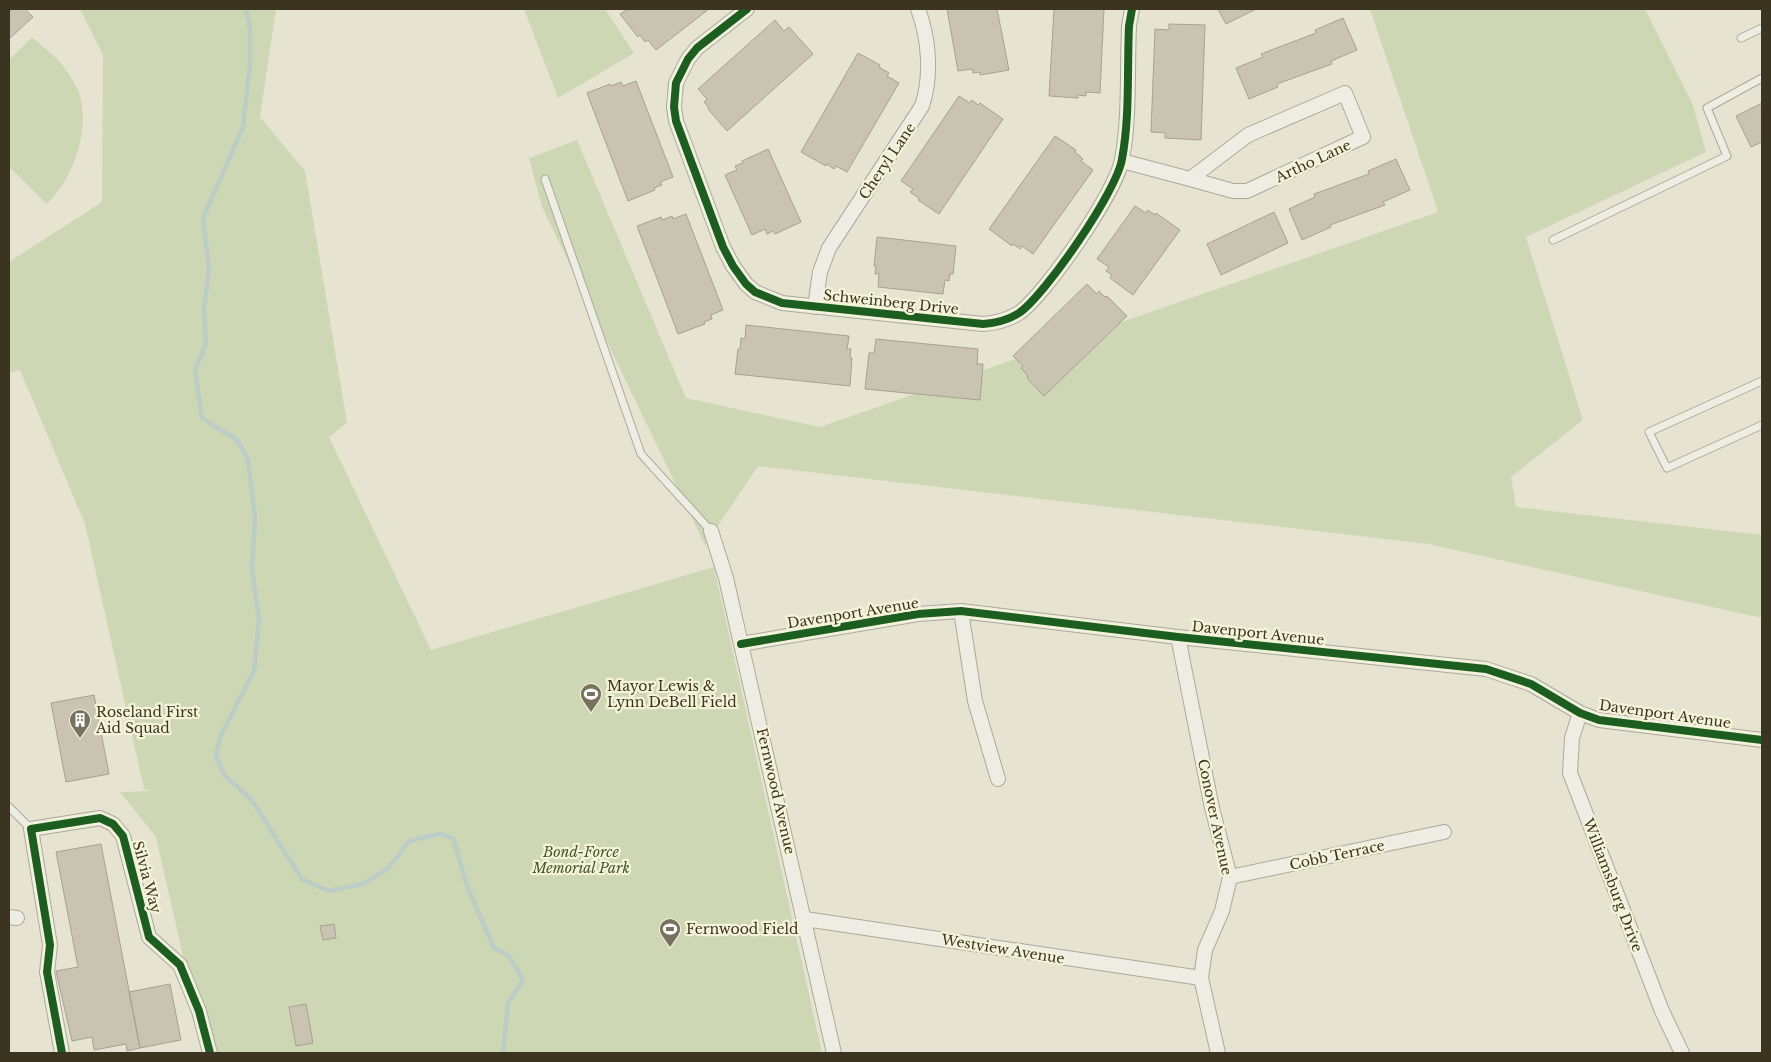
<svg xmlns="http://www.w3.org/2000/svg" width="1771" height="1062" font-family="'Libre Baskerville',serif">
<rect width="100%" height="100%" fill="#e6e4d1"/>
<path fill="#ced7b4" d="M80 9H276L260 117 305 171 347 423 329 437 431 650 714 567 822 1053H205L156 837 120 792 151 791 144 789 85 524 20 370 9 373V262L102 202 103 55Z
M524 9H605L634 53 558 98Z
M1370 9H1645L1693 105 1706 152 1526 237 1583 420 1511 477 1516 507 1762 535V618L1428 544 758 466 705 545 542 207 529 158 577 140 686 398 820 427 1438 212Z
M32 37C42 47 58 57 65 69 71 77 79 90 81 99 88 135 73 179 47 204L9 167V60Z"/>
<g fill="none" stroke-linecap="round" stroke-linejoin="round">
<path stroke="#bcccc6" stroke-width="4.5" d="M246 9 250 28V64L243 127 203 218 209 269 204 309 206 344 195 370 202 418 237 440 248 459 255 517 252 569 259 619 254 671 220 737 216 757 225 776 251 799 302 879 329 891 363 884 388 869 409 841 440 834 453 838 467 886 494 948 509 956 523 980 508 1003 503 1053"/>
</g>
<path fill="#c9c4b2" stroke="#a6a190" d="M9 9H25L33 17 9 39Z
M628 9H709L656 50 648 40 645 42 640 35 638 37 620 14Z
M947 9H997L1009 70 980 75V72L973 73 972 69 958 71Z
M1054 9H1104L1100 93 1086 92V96L1078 95V98L1049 96Z
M1218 9H1256L1226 24Z
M1343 18 1357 50 1331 61 1332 64 1277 84 1278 87 1249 99 1236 68 1263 57 1261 54 1316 33 1315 30Z
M775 20 784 31 789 27 813 54 727 131 708 109 709 108 704 102 707 99 698 89Z
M1169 24 1205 25 1201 140 1165 138V133L1151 132 1155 29 1169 30Z
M858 53 880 65 879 67 889 73 887 76 899 83 847 172 836 166 834 169 827 164 826 166 801 152Z
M636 81 673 177 660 182 662 185 654 188 655 190 628 201 587 93 610 84 611 86 621 82 623 86Z
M959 96 970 103 972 100 978 105 980 103 1003 119 939 214 918 200 919 198 910 192 913 189 901 181Z
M1762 103V142L1751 147 1736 116Z
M1055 136 1076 150 1075 152 1083 159 1081 161 1093 170 1033 254 1022 246 1020 249 1013 244 1012 246 989 229Z
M768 149 801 222 775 234 773 231 767 234 765 229 752 235 725 175 737 170 735 166 743 163 742 161Z
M1396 159 1410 190 1383 202 1385 205 1330 225 1331 227 1302 240 1289 209 1315 197 1314 194 1369 174 1368 171Z
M1135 206 1146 213 1148 210 1155 215 1156 213 1180 230 1133 295 1110 278 1112 275 1106 271 1109 267 1097 259Z
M1274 212 1288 243 1221 275 1207 244Z
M686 214 723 310 711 315 712 319 704 322 705 324 678 334 637 226 661 217 662 220 672 216 673 219Z
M877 237 956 246 953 274H950L949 281 945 280 943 294 878 287 879 274H875L876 266H874Z
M1087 284 1097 294 1099 291 1105 297 1107 296 1127 316 1044 396 1027 378 1028 376 1021 368 1023 366 1013 356Z
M746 325 849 336 847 349H851L850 357 852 358 850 386 735 374 738 349H740L741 338 745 339Z
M876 339 978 349 977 364H983L980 400 865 389 869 353H874Z
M94 695 109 774 66 782 51 703Z
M101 844 140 1048 127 1051 126 1044 94 1050 92 1037 72 1041 56 971 78 967 56 852Z
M334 924 336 938 323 940 320 926Z
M170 984 181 1040 140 1048 129 992Z
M306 1004 313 1043 296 1046 289 1007Z"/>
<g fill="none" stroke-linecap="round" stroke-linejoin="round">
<g stroke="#aca999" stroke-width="9">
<path id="service" d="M1741 38 1762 28
M545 179 641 454 711 531
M1553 240 1727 156 1707 108 1762 78
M1762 381 1649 432 1667 468 1762 425
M9 807 31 829"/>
</g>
<g stroke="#aca999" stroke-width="16">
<path id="minor" d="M747 9 697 48 688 59 676 83 674 107 676 121 723 247 733 266 746 284 755 292 782 303 983 324C996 323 1008 320 1019 313 1045 295 1117 191 1122 159 1130 117 1127 69 1129 26L1132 9
M1122 161 1190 179 1248 135 1345 93 1363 137 1247 191H1233L1190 179
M815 307 820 272 829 248 922 106C932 76 929 38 918 9
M711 531 726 578 834 1053
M961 611 975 701 998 779
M1178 637 1212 808 1230 877 1222 911 1205 950 1201 978 1218 1053
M741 644 918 614 961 611 1178 637 1486 669 1531 684 1580 713 1599 720 1762 740
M1580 713 1572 738 1570 773 1662 1011 1682 1053
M1230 877 1444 832
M9 917 17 918
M805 919 1201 978
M62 1053 47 972 50 945 31 829 100 818 113 824 123 836 149 937 180 965 199 1011 210 1053"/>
</g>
<use href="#service" stroke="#eeede3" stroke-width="7"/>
<use href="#minor" stroke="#eeede3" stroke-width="14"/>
<g stroke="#f5f4d9" stroke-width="11">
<path id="cycleway" d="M747 9 697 48 688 59 676 83 674 107 676 121 723 247 733 266 746 284 755 292 782 303 983 324C996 323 1008 320 1019 313 1045 295 1117 191 1122 159 1130 117 1127 69 1129 26L1132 9
M741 644 918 614 961 611 1178 637 1486 669 1531 684 1580 713 1599 720 1762 740
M62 1053 47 972 50 945 31 829 100 818 113 824 123 836 149 937 180 965 199 1011 210 1053"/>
</g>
<use href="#cycleway" stroke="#1b5e20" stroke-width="8"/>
</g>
<defs>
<g id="stadium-pin" transform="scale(1.125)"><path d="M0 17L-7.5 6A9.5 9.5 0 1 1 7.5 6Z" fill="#77725f" stroke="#f5f4d9"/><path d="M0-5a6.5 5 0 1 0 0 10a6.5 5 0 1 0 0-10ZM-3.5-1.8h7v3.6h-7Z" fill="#fff"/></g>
<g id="building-pin" transform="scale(1.125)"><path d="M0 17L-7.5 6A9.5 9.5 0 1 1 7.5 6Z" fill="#77725f" stroke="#f5f4d9"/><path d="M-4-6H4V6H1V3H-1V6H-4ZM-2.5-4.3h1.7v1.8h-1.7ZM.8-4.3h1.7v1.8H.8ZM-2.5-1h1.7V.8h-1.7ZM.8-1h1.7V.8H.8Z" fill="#fff"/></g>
</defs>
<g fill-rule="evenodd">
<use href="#stadium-pin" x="591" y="694"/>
<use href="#building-pin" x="80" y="720"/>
<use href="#stadium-pin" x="670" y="929"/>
</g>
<g text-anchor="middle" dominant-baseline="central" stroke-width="4.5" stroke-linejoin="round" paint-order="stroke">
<g font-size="14" fill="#3b3421" stroke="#f5f4d9">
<text transform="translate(887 161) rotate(-56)">Cheryl Lane</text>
<text transform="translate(1313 161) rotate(-25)">Artho Lane</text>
<text transform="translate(891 302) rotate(6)">Schweinberg Drive</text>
<text transform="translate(853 613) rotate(-9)">Davenport Avenue</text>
<text transform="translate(1258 633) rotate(6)">Davenport Avenue</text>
<text transform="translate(1665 714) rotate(8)">Davenport Avenue</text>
<text transform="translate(776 791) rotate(77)">Fernwood Avenue</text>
<text transform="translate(1215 817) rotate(78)">Conover Avenue</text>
<text transform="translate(1337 855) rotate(-12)">Cobb Terrace</text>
<text transform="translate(147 877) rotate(75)">Silvia Way</text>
<text transform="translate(1613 885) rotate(69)">Williamsburg Drive</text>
<text transform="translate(1003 949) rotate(9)">Westview Avenue</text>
</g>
<g font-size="14" fill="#3b3421" stroke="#f5f4d9" text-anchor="start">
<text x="607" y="686">Mayor Lewis &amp;<tspan x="607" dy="16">Lynn DeBell Field</tspan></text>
<text x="96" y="712">Roseland First<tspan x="96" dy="16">Aid Squad</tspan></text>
<text x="686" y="929">Fernwood Field</text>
</g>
<g font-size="14" font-style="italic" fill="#3f5628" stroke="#f5f4d9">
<text x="581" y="852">Bond-Force<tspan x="581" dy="16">Memorial Park</tspan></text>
</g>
</g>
<rect width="1771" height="1062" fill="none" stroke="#3b3421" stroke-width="20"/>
</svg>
